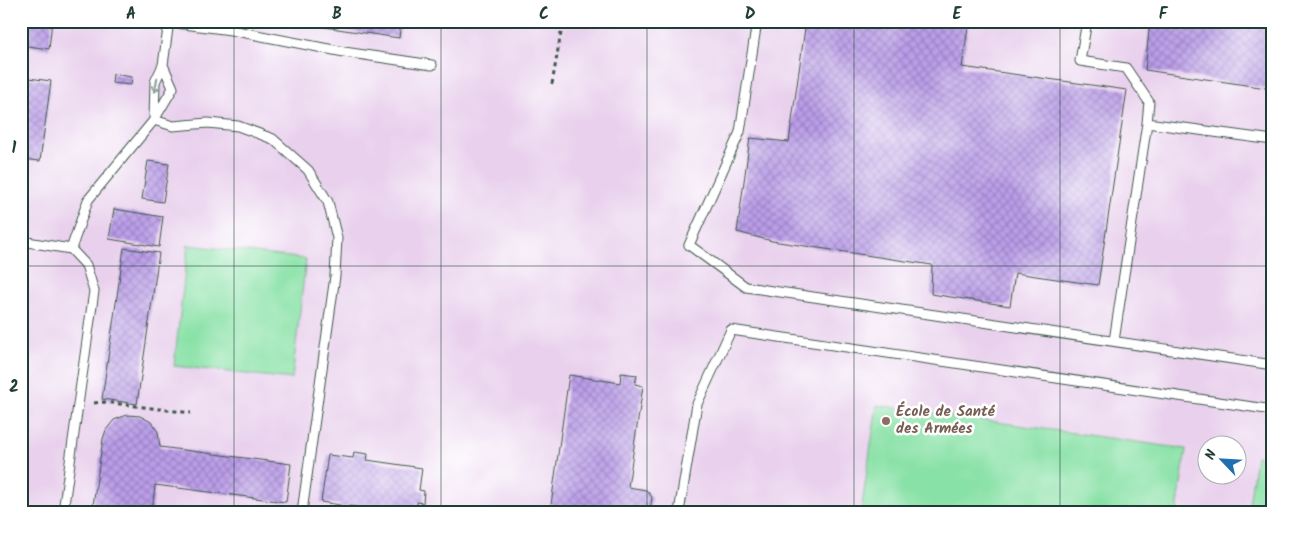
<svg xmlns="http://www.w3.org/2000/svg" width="1294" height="533" font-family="Kalam,sans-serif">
<defs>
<pattern id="building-cross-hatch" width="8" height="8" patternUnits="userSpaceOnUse" patternTransform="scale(1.25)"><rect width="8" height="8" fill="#bb9de9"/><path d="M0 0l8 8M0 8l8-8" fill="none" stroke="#9781be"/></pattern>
</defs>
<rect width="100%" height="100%" fill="#fff"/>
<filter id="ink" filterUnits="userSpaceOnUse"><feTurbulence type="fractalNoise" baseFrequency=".02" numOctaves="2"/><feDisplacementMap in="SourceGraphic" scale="10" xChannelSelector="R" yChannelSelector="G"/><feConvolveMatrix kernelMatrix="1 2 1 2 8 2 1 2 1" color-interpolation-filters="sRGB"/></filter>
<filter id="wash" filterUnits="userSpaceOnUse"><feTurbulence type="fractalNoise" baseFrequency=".0096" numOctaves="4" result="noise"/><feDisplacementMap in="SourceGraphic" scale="20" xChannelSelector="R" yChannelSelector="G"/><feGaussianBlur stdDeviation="1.12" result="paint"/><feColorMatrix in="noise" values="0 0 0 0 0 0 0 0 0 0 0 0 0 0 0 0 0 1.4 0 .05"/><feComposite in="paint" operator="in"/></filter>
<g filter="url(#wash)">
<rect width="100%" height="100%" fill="#ebe5c8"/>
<path fill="#e9d1ed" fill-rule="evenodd" d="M21 21H1273V512H21ZM1206 446H1236V476H1206Z"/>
<path fill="#88e1a6" stroke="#548f6d" d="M188 245 306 259 292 379 174 366Z
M877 405 1186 449 1177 512H861Z
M1256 456 1273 458V512H1248Z"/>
<g id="blocks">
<path fill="url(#building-cross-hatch)" d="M21 21H52L49 49 21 45Z
M283 21H401L399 38Z
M806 21H969L962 67 1127 90 1098 285 1015 273 1010 306 931 294 932 265 772 241 737 232 750 138 789 142Z
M1150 21H1273V89L1145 70Z
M113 74 132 77 131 85 112 83Z
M21 77 51 81 40 161 21 159Z
M148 161 169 164 163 202 142 199Z
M114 209 163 217 159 247 109 239Z
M124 248 159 253 137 404 102 399Z
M621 373 637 375 635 384 643 386 628 487 646 490 652 497 650 512H550L569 375 620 383Z
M127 415 140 416 151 422 158 432 160 447 291 464 286 502 155 485 152 512H92L103 439 106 430 114 420Z
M354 452 368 454 367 460 422 468 419 490 424 491 423 503 417 502 416 512H393L349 506 347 512H338L340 505 321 502 328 455 353 458Z"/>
</g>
</g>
<g filter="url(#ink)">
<use href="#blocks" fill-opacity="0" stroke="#3e564a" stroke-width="1"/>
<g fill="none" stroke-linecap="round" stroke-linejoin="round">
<g stroke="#3e564a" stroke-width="11">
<path id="service" d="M757 21 740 132 689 245 746 287 1273 365
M1087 21 1080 61 1126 68 1149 102 1147 123
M168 22 231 30 344 52 432 65
M163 65 169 21
M154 120 173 126 208 123 238 126 273 139 308 170 328 202 337 238 335 276 302 512
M21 241 71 249
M1114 341 1147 123 1273 140
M63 512 94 291 86 265 71 249 88 200 154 120 173 88 163 65 155 82 154 120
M679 512 697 404 731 330 1273 410"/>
</g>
<path stroke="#3e564a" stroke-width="3" stroke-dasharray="4 4" stroke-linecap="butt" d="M552 84 563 21
M94 403 104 402 191 413"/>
<use href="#service" stroke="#fff" stroke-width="9"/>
</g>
<defs><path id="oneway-shaft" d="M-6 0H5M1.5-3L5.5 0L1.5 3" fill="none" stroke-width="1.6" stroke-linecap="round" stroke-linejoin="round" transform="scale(1.25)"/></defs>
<use stroke="#8f9e9a" href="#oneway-shaft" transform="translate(156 85) rotate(100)"/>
</g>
<path fill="none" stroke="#1f3d34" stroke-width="1" stroke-opacity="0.55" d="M234 21V512M441 21V512M647 21V512M854 21V512M1060 21V512M21 266H1273"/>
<circle fill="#8d6e63" stroke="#fff" stroke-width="2" cx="886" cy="421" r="5"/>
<g text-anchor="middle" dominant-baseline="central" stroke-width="5" stroke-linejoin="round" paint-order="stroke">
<g font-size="15" font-weight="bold" fill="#785e54" stroke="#fff" text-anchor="start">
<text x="896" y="412">École de Santé<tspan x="896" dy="17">des Armées</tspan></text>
</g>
</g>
<rect width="1294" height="533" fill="none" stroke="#fff" stroke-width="55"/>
<g transform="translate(1222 460) rotate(295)"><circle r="24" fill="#ffffff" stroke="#a5b1ae"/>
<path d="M0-4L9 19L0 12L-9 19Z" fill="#1f6fb2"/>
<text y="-8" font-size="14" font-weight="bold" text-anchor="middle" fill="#1f3d34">N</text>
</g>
<rect x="28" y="28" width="1238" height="478" fill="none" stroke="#1f3d34" stroke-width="2"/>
<g font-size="16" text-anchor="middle" font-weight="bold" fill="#1f3d34">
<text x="131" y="19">A</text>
<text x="337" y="19">B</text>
<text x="544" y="19">C</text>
<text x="750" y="19">D</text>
<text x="957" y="19">E</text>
<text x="1163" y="19">F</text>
<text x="14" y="153">1</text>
<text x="14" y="392">2</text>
</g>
</svg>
